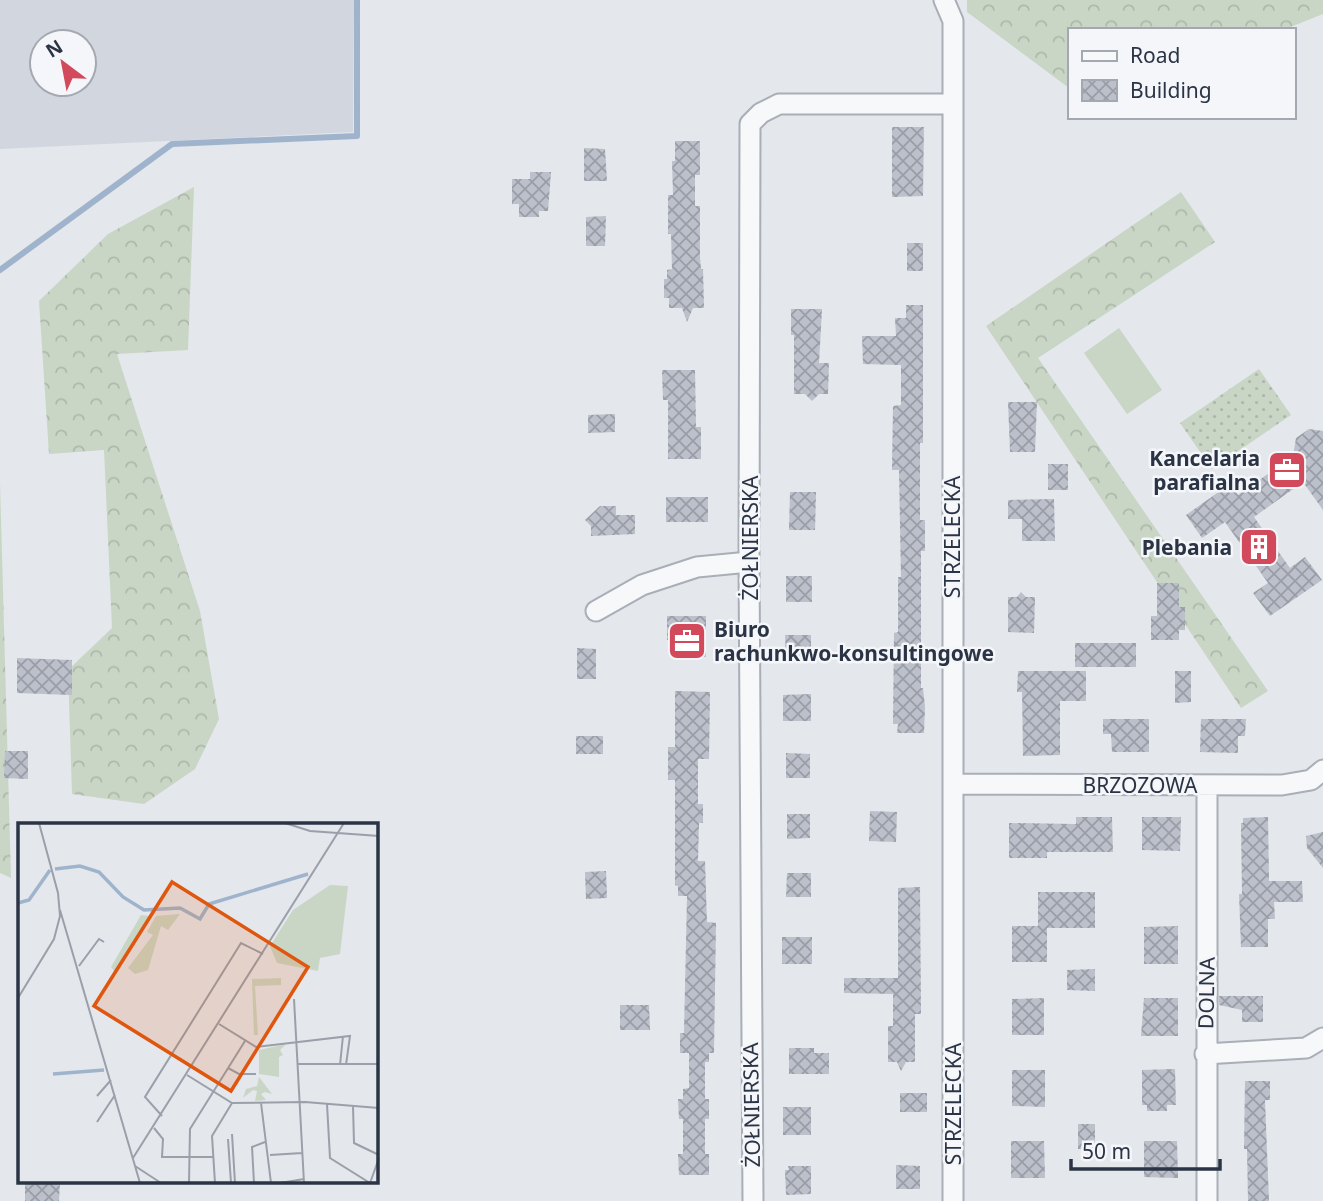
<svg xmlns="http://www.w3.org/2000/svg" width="1323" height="1201" font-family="'Noto Sans',sans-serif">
<defs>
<pattern id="grass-dots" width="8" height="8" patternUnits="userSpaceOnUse" patternTransform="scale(1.75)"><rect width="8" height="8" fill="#c9d6c5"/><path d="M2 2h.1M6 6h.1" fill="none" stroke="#adb8ab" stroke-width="1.8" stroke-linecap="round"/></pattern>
<pattern id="forest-crowns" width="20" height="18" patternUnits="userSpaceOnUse" patternTransform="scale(1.75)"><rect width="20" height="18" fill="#c9d6c5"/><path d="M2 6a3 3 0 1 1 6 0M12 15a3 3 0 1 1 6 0" fill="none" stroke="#adb8ab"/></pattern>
<pattern id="building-cross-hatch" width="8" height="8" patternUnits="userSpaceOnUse" patternTransform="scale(1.75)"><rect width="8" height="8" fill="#bbc0ca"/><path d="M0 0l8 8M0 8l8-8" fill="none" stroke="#989da6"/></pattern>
</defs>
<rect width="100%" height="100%" fill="#e4e7ec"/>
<path fill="#d2d6de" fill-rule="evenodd" d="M0 0H354L353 132 0 149ZM42 42H84V84H42Z"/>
<path fill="url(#grass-dots)" d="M1259 369 1291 415 1212 469 1180 423Z"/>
<path fill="url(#forest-crowns)" d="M967 0H1323V14L1283 30H1069V88L967 12Z
M194 187 188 350 117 354 200 611 219 719 195 769 144 804 72 794 68 670 112 628 104 450 49 454 39 301 108 234Z
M1181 192 1215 242 1038 358 1268 691 1241 708 986 326Z
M0 482 11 878 0 873Z"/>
<path fill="#c9d6c5" d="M1119 328 1162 390 1127 414 1084 353Z"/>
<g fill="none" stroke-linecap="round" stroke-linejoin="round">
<path stroke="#9fb4cc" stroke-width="6" d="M0 270 172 144 357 136V0"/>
</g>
<path fill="url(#building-cross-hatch)" d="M892 127H924L923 196 892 197Z
M675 141H700V175H695V206H700V257L701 269H703L704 308H693L687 322 682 308H669V298H664V279H667V270L672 269 671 234H668V195H673L672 161H675Z
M584 148 605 149 607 181H584Z
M530 172H551L548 211H539V217H519V204H512V179H530Z
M606 216 605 246H586V217Z
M907 243H923V271H907Z
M906 305H923V443H920V520H925V551H921V688H923L925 707 924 733H897L898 724H893L894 633 898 632V577H901L899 470H892L893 406 901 405V365L863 364 862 336H896L895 318H906Z
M791 309H822L819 363H829L828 394H819L812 401 805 394H794V335H791Z
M662 370H695L696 427H701V459H668V400H663Z
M1008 402H1037L1035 452H1010Z
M615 414V432L588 433V415Z
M1309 429 1323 431V510L1303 482 1254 517 1290 568 1305 557 1322 580 1270 616 1253 593 1268 583 1225 522 1202 538 1186 515 1230 484 1238 495 1293 456 1296 438Z
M1048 464H1068V490H1048Z
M790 492H816L815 530H789Z
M666 497H708V522H666Z
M1054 499 1055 541H1022V519H1008V500Z
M600 506H616V515H635V534L591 536V526L585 520Z
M786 576H812V602H786Z
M1157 583H1179V607H1185V630H1179V640H1151V616H1157Z
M1021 592 1026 597H1035L1034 633 1008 632V597H1017Z
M667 616H706V657L682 658V640H667Z
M785 635H811V659H786Z
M1075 643H1136V667H1075Z
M577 648 596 649V679H577Z
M17 658 72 660V695L17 693Z
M1018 671H1086V701H1060V755L1023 756 1022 692H1017Z
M1175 671H1191V702L1175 703Z
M675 691 710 692 709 759H698V804H703V823H699L698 861H705L707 922 716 923 714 1053H709V1062H705V1099H709V1119H705V1154H709V1175H679L678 1154H683V1119H679L678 1099H683V1089L689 1088V1053H680V1033H684L687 896H678V886L675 885V780H668V747H675Z
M811 694V721H783V695Z
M1103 719H1149V752H1112L1111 734H1103Z
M1201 719H1246L1245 736H1238V753L1200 752Z
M576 736H603V754H576Z
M5 751H28V779L4 778Z
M786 753 810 754V778H786Z
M870 811 897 812 896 842 869 841Z
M787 814H810V838L787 839Z
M1076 817H1112L1113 852H1047V858H1009V823L1076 824Z
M1142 817H1181L1180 851 1142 850Z
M1268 817 1269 881H1302L1303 902H1274L1275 919H1268V947H1241L1239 894H1242L1241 823H1243V818Z
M1323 832V868L1307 848 1306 836Z
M606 871 607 898 586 899 585 872Z
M787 873H811V897H786Z
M920 887 921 1014H915V1062H906L901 1071 897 1062H888V1026H893V994L844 993V978H898V888Z
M1038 892H1095V928H1047V962H1012V926H1038Z
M1178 926V964H1144V927Z
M782 937H812V964H782Z
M1095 969V991L1067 990V970Z
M1219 996H1263V1022H1242V1010L1219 1005Z
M1044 998V1035H1012V999Z
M1144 998H1178V1036H1141Z
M620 1005H649L650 1030H620Z
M789 1048H814V1053H829V1074H789Z
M1175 1069 1176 1105H1167V1111H1147V1105H1142V1070Z
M1012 1070H1045V1107L1012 1106Z
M1245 1081H1270V1100H1265L1269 1201H1248L1247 1149H1244Z
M900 1093H927V1112H900Z
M783 1107H811V1135H783Z
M1078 1124H1095V1149H1078Z
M1011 1141H1044L1045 1178H1011Z
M1144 1141H1177L1178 1178 1144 1177Z
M896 1165 920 1166V1189H896Z
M788 1166H811V1194L786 1195 785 1170H789Z
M25 1182H60L59 1201H25Z"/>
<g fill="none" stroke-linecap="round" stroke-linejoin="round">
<g stroke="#a9aeb7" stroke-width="23">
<path id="minor" d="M944 0 953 21V1201
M596 611 642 585 697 567 749 562
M953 784 1282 785 1311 780 1323 770
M1205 1054 1306 1048 1323 1038
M753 1201 749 562 750 124 761 113 779 104H952
M1207 1201V785"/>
</g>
<use href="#minor" stroke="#f7f8fa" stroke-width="19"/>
</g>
<defs>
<g id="office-square" transform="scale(2.0125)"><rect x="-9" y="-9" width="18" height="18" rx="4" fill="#d1495b" stroke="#f4f6f9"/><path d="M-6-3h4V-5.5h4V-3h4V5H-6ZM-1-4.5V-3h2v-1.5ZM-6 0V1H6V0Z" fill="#fff"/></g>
<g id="building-square" transform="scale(2.0125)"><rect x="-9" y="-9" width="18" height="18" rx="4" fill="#d1495b" stroke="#f4f6f9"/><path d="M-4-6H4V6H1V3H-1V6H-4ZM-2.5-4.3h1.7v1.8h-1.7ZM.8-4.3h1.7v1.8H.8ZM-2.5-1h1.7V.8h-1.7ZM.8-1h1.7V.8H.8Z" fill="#fff"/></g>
</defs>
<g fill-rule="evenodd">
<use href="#office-square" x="1287" y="470"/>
<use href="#building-square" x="1259" y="547"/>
<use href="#office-square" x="687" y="641"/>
</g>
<g text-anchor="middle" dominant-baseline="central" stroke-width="5" stroke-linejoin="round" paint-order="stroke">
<g font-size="21" font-weight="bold" fill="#2b3445" stroke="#f4f6f9" text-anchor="end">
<text x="1260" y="458">Kancelaria<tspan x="1260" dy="24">parafialna</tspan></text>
<text x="1232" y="547">Plebania</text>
<text x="714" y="629" text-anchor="start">Biuro<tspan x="714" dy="24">rachunkwo-konsultingowe</tspan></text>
</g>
<g font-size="21" fill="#2b3445" stroke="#f4f6f9">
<text transform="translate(952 537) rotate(-90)">STRZELECKA</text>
<text transform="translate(750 538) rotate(-90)">ŻOŁNIERSKA</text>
<text x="1140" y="785">BRZOZOWA</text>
<text transform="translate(1206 993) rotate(-89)">DOLNA</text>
<text transform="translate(953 1104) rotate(-90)">STRZELECKA</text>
<text transform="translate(751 1105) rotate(-91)">ŻOŁNIERSKA</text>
</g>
</g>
<g transform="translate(18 823)">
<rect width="360" height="360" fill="#e4e7ec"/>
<path d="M268 221 262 227 265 232 261 234V254L241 251V227ZM241 254 254 271 247 269 243 271 248 277 237 278 239 268 235 267 225 275 228 266 239 263Z" fill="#c9d6c5"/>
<path d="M312 62 330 63 322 131 302 135 300 148 259 140 252 123 275 87ZM162 91 150 107 143 103 130 147 117 151 110 145 135 112 129 109 138 93ZM123 92 132 93 98 150 93 144ZM263 155V162L237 163 240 212H236L234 156Z" fill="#c9d6c5"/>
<path fill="none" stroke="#9fb4cc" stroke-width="3.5" d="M37 46 62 43 81 49 105 74 126 87 162 85 182 96 191 81 290 51M0 80 11 77 32 47M35 251 86 247"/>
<path fill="none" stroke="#9a9fa9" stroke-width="2" d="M267 0 292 8 361 13M42 87 122 360M61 143 81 116 86 119M0 175 36 116 42 93 40 70 21 0M276 176 286 360M201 201 238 224 332 213 328 242M280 241H361M322 242 325 213M210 245 221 251H238M169 252 214 280 287 279 361 285M79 273 93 257M243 280 253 360M309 281 312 335 352 360 361 335M335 283 336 320 361 332M144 293 127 274 195 165 223 120 245 131M79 299 97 272M136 305 145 316 144 334H195M214 311 217 360M210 316 213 360M252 332 284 330M115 335 326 0M117 343 143 360M171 360 172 306 227 218M197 360 194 313 214 280M236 360 234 324 247 319M262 360 286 356"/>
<path fill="#df570f" fill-opacity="0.15" stroke="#df570f" stroke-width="3.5" d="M154 59 290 144 213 268 76 183Z"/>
<rect width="360" height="360" fill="none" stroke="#2b3445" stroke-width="3.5"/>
</g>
<rect x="1068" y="28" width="228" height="91" fill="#f4f6f9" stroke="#a4a8b1" stroke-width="2"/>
<rect x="1082" y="51" width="35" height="10" fill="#f7f8fa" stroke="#a4a8b1" stroke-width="2"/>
<text x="1130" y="63" font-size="21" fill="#2b3445">Road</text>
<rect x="1082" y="80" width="35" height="21" fill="url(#building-cross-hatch)" stroke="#a4a8b1" stroke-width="2"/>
<text x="1130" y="98" font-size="21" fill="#2b3445">Building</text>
<g transform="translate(63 63) rotate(328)"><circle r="33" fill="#f4f6f9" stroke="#a4a8b1" stroke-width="2"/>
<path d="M0-5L12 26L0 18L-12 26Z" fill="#d1495b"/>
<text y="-10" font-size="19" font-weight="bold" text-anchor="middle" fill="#2b3445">N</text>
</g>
<path d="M1071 1159v10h149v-10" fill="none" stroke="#2b3445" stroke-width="3.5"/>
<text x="1082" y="1159" font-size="21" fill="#2b3445" stroke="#f4f6f9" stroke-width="5" paint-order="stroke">50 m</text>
</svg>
